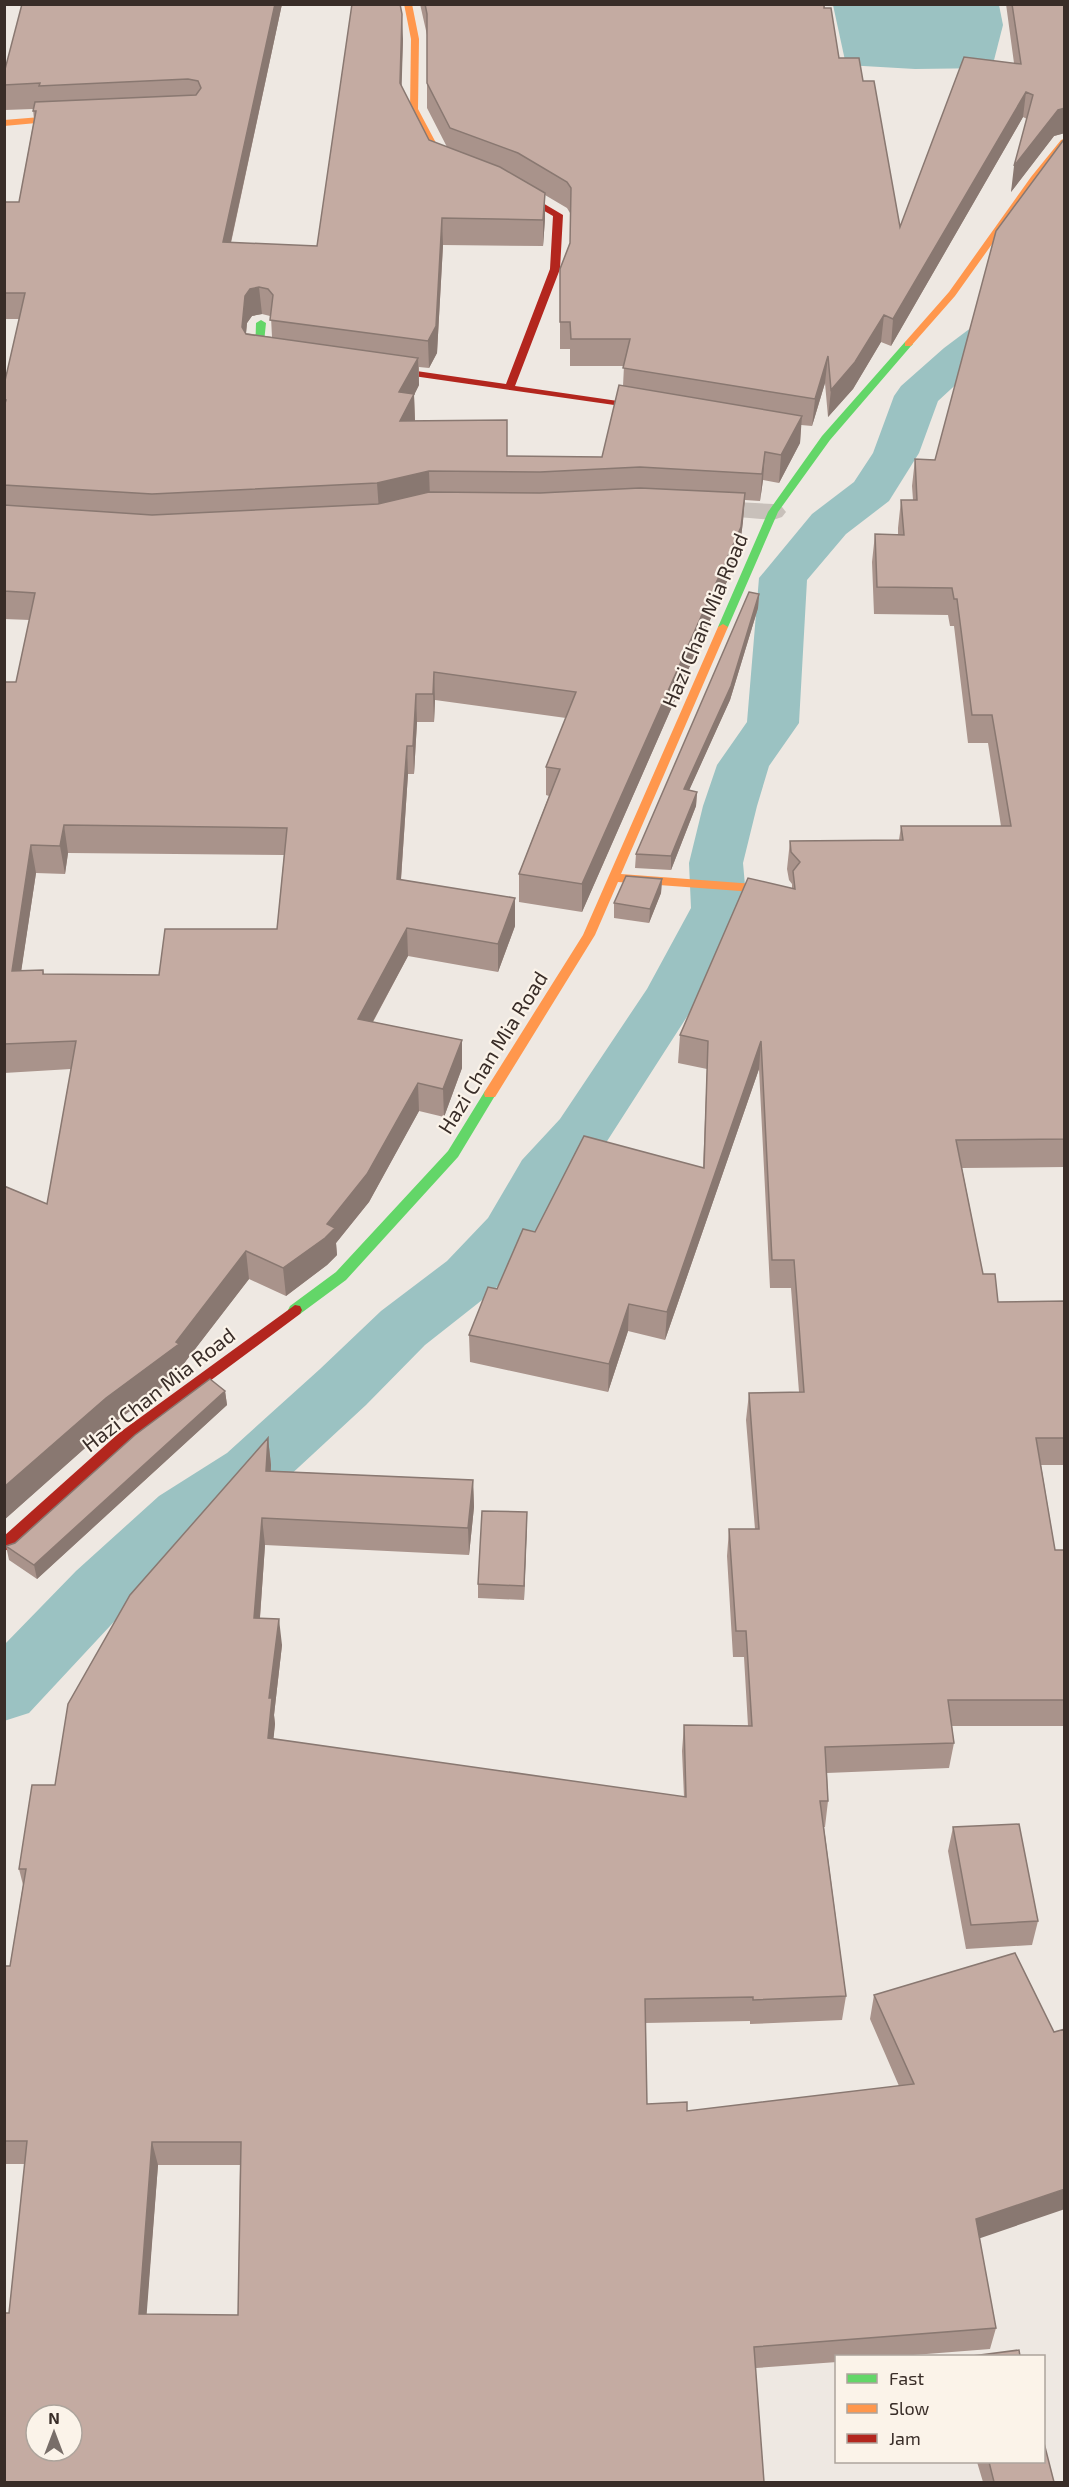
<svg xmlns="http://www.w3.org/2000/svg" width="1069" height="2487" font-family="'Exo 2',sans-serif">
<rect width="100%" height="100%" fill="#eee8e2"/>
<path fill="#9bc2c2" d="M833 5H999L1003 25 992 68 915 69 846 65Z"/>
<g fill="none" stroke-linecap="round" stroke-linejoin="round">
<path fill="#9bc2c2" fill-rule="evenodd" d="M1064 236V275L1008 342 976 366 938 401 919 453 889 501 846 534 807 580 799 723 769 766 757 806 743 863 747 908 690 1012 602 1149 565 1190 532 1250 491 1293 425 1345 366 1405 273 1491 207 1534 124 1611 29 1713 4 1721V1645L76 1571 159 1496 227 1453 320 1369 381 1311 447 1261 488 1218 522 1160 560 1119 647 989 691 908 689 863 703 806 717 765 747 722 759 578 812 514 854 482 873 453 894 396 901 386 944 348 976 324 1049 240Z"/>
<path fill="#c8c0ba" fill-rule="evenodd" d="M700 500 773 504 782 507 786 512 782 517 773 520 691 513 687 508 691 503Z"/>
<path fill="#63d668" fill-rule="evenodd" d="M261 320 266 323 263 352 288 355V359L255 356 256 323Z
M908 341 913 344 911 346 830 440 778 512 728 627 723 630 719 629 718 627 768 512 822 436 905 342Z
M490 1089 496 1094 458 1157 346 1280 300 1314H290L288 1310 290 1306 336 1272 448 1151 485 1091Z"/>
<path fill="#ff974d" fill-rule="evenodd" d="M404 4H412L419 39 418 109 444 158 463 166V170H457L437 162 410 109 411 39Z
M77 114 80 115V119L4 126V120Z
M1064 139V147L1037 181 955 296 911 346H905V342L949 292 1031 177 1061 140Z
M723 624 728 627 621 874 780 886 786 890 780 894 618 882 595 935 495 1097H485L484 1094 485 1091 583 935 718 627Z"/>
<path fill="#b3261e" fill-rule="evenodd" d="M503 183H509L563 215 560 269 515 386 659 407 664 410 663 412 372 370 370 368 375 365 506 384 550 269 553 216 503 187Z
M295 1305 300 1306 302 1310 300 1314 129 1441 9 1549 4 1551V1536L119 1433Z"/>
</g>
<path fill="#a9938b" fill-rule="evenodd" d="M282 4 231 243 317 246 403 39 401 86 429 140 447 147 427 108V35L420 4H824L839 58 863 81 900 227 1014 63 1006 4H1065V133L1054 136 1011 192 1027 119 1023 117 891 346 881 342 853 389 828 417 825 383 812 426 801 425 800 443 779 483 763 480 760 501 745 500 743 521 739 554 582 912 519 902V874L549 796 546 795V767L566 718 435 700 434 722H417L414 774H408L401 880 515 898V926L498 972 408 956 373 1022 462 1040V1068L444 1117 419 1111 369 1202 336 1243 337 1255 327 1265 286 1296 249 1279 182 1366 183 1372 111 1425 4 1520V1186L47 1204 71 1069 4 1073V682H16L30 620 4 619V385L19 319H4V202H19L34 120 33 109 5 110 4 73ZM545 195 567 208 570 213V243L560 269V349H570V366H624L623 386 602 457 507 456 415 421 414 395 419 385V367L429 368 437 353 443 245 543 246 545 219ZM262 314 270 316 271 317 272 337 246 333 247 323 252 316ZM68 853 284 855 277 929 159 975 44 974 43 970 21 971 36 873 65 874Z
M1065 138V1167L962 1168 983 1274 998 1302 1065 1301V1465H1041L1055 1550H1065V1726H952L954 1743 949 1768 827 1773 828 1801 825 1827H824L846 1996 842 2020 750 2024V2021L645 2023 647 2104 687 2111 899 2086 870 2019 874 1995 1015 1953 979 2238 996 2328 990 2349 901 2356H837V2362L756 2368 9 2313 25 2164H4V1968L10 1966 23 1885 19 1869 55 1785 268 1438 271 1465V1471L473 1480 474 1507 469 1555 265 1545 260 1618 282 1645 274 1715 275 1724 273 1739 684 1797 682 1751 684 1725 748 1726 744 1657H733L727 1556 729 1529H755L746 1420 749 1393 799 1392 791 1288H770L759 1069 665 1340 628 1331 608 1392 470 1362 469 1335 497 1289 535 1232 703 1168 707 1069 678 1063 680 1035 792 888V884L789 880 787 869 790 841 899 840 901 826H1001L988 743H968L954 626H950L948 615 874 614 872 562 875 534 898 535V528L901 500H913L912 486 915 459 935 460ZM158 2165H240L238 2315H146Z
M759 594 758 608 730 700 689 790 697 792 696 806 671 870 635 868 636 854Z
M662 879 661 893 649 923 614 918V903Z
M225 1391 227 1405 37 1579 9 1560 6 1546 15 1543Z
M527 1512 524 1600 478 1598V1584Z
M953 1827 1038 1921 1032 1945 966 1949 948 1851Z
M977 2462H1044L1054 2482H983Z"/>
<path fill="#897871" d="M275 4H282L225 269 223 242Z
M402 14 403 39 401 109 400 83Z
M1026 92 1023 117 891 346 893 319Z
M1065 108V133L1054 136 1011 192 1014 166 1058 110Z
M545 193V219L543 246V220Z
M442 218 443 245 437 353 429 368 428 341Z
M259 287 262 314 252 316 247 323 244 354 242 327 245 296 250 289Z
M884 315 881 342 853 389 828 417 831 390Z
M828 356 825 383 812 426 815 399Z
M418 358 419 385 414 395 415 421 401 448 399 392Z
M802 416 800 443 779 483 781 455Z
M765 452 763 480 760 501 762 474Z
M429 471 430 499 379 511 377 483Z
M745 493 743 521 739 554 582 912V884Z
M759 594 758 608 730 700 683 804 684 789Z
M434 672 435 700 434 722 433 694Z
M416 694 417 722 414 774 413 746Z
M407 746 408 774 399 907 397 879Z
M697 792 696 806 671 870V856Z
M64 825 68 853 65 874 60 846Z
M31 845 36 873 17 999 12 971Z
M662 879 661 893 649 923 650 909Z
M515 898V926L498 972V944Z
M407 928 408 956 359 1047 358 1019Z
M462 1040V1068L444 1117 443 1089Z
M761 1041 759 1069 665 1340 667 1312Z
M418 1083 419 1111 369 1202 336 1243 337 1255 327 1265 286 1296 283 1268 327 1224Z
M246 1251 249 1279 182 1366 183 1372 111 1425 4 1520V1487L106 1398 176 1342Z
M629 1304 628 1331 608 1392 609 1364Z
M225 1391 227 1405 37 1579 34 1565Z
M268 1438 271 1465 269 1498 266 1471Z
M473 1480 474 1507 469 1555 468 1528Z
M527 1512V1525L524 1600V1586Z
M262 1518 265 1545 258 1644 254 1618Z
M279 1619 282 1645 274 1715 275 1724 271 1764 268 1738 269 1698Z
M152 2142 158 2165 145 2336 139 2314Z
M1065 2189V2209L969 2242 976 2219Z"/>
<path fill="#c4aba2" stroke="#897871" stroke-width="1.5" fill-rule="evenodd" d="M22 4H275L223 242 317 246 352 4H400L402 14 400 83 429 140 500 167 545 193 543 220 442 218 436 326 428 341 270 320 273 295 268 289 259 287 250 289 245 296 242 327 246 334 418 358 399 392 414 394 400 421 507 420V456L602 457 619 385 802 416 781 455 765 452 762 474 640 467 540 472 429 471 377 483 152 494 4 485V407L6 400H4V385L25 293H4V202H19L36 111H33L35 102 196 95 201 88 198 81 188 79 39 86 40 83 4 85V73Z
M425 4H824V8H831L839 58H859L863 81H874L900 227 964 57 1021 64 1012 4H1065V108L1058 110 1014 166 1033 95 1026 92 893 319 884 315 855 362 831 390 828 356 815 399 623 368 630 339H571L570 322H560V269L570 243 571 188 567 182 518 153 450 128 427 83V14Z
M1065 138V1139L956 1140 983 1274H995L998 1302 1065 1301V1438H1036L1055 1550H1065V1700H948L954 1743 825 1747 828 1801H820L846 1996 753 2000V1997L645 1999 647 2104 687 2102V2111L914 2084 874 1995 1015 1953 1054 2032 1065 2029V2189L976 2219 996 2328 754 2347 764 2482H4V2313H9L27 2141H4V1968L5 1966H10L26 1869H19L32 1785H55L68 1704 130 1595 268 1438 266 1471 473 1480 468 1528 262 1518 254 1618 279 1619 269 1698H272L268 1738 686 1797 684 1725 752 1726 746 1631H736L729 1529H759L749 1393 804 1392 794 1260H772L761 1041 667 1312 629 1304 609 1364 469 1335 488 1287 497 1289 523 1229 535 1232 584 1136 704 1168 708 1041 680 1035 748 878 795 889 793 871 800 862 791 852 790 841 903 840 901 826H1011L992 715H972L957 599H954L952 588 877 587 875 534 904 535 901 500H917L915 459 935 460 996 231ZM152 2142H241L238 2315 139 2314ZM36 2415H72V2451H36Z
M640 488 745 493 741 527 582 884 519 874 560 769 546 767 576 692 434 672 433 694H416L413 746H407L397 879 515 898 498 944 407 928 358 1019 462 1040 443 1089 418 1083 367 1174 327 1224 335 1228 325 1238 283 1268 246 1251 176 1342 179 1344 106 1398 4 1487V1186L47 1204 76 1041 4 1044V682H16L35 593 4 591V505L152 515 378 504 429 492 540 493ZM64 825 287 828 277 929H165L159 975 43 974V970L12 971 31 845 60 846Z
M749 592 759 594 731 686 684 789 697 792 671 856 636 854Z
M626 876 662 879 650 909 614 903Z
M210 1379 225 1391 34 1565 6 1546 15 1543 135 1435Z
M482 1511 527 1512 524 1586 478 1584Z
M1019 1824 1038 1921 971 1925 953 1827Z
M1019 2350 1020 2356H972Z
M1044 2443 1054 2482H994L989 2462H1044Z"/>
<g text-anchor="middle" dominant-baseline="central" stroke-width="4.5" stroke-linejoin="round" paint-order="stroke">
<g font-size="21" fill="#392d28" stroke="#fbf3e9">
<text transform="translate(704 620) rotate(-67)">Hazi Chan Mia Road</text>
<text transform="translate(492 1052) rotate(-58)">Hazi Chan Mia Road</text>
<text transform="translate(158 1389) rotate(-38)">Hazi Chan Mia Road</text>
</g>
</g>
<rect width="1069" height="2487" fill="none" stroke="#392d28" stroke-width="12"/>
<rect x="835" y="2355" width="210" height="108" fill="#fbf3e9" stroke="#ada49c" stroke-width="1.5"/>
<rect x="847" y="2374" width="30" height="9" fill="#63d668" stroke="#ada49c" stroke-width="1.5"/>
<text x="889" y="2385" font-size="18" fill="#392d28">Fast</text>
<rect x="847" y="2404" width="30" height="9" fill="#ff974d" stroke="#ada49c" stroke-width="1.5"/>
<text x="889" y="2415" font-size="18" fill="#392d28">Slow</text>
<rect x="847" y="2434" width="30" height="9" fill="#b3261e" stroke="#ada49c" stroke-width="1.5"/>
<text x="889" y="2445" font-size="18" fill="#392d28">Jam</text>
<g transform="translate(54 2433)"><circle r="28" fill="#fbf3e9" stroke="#ada49c" stroke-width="1.5"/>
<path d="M0-4.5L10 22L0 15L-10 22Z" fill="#786e69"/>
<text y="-9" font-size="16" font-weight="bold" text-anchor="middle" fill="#392d28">N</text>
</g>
</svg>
